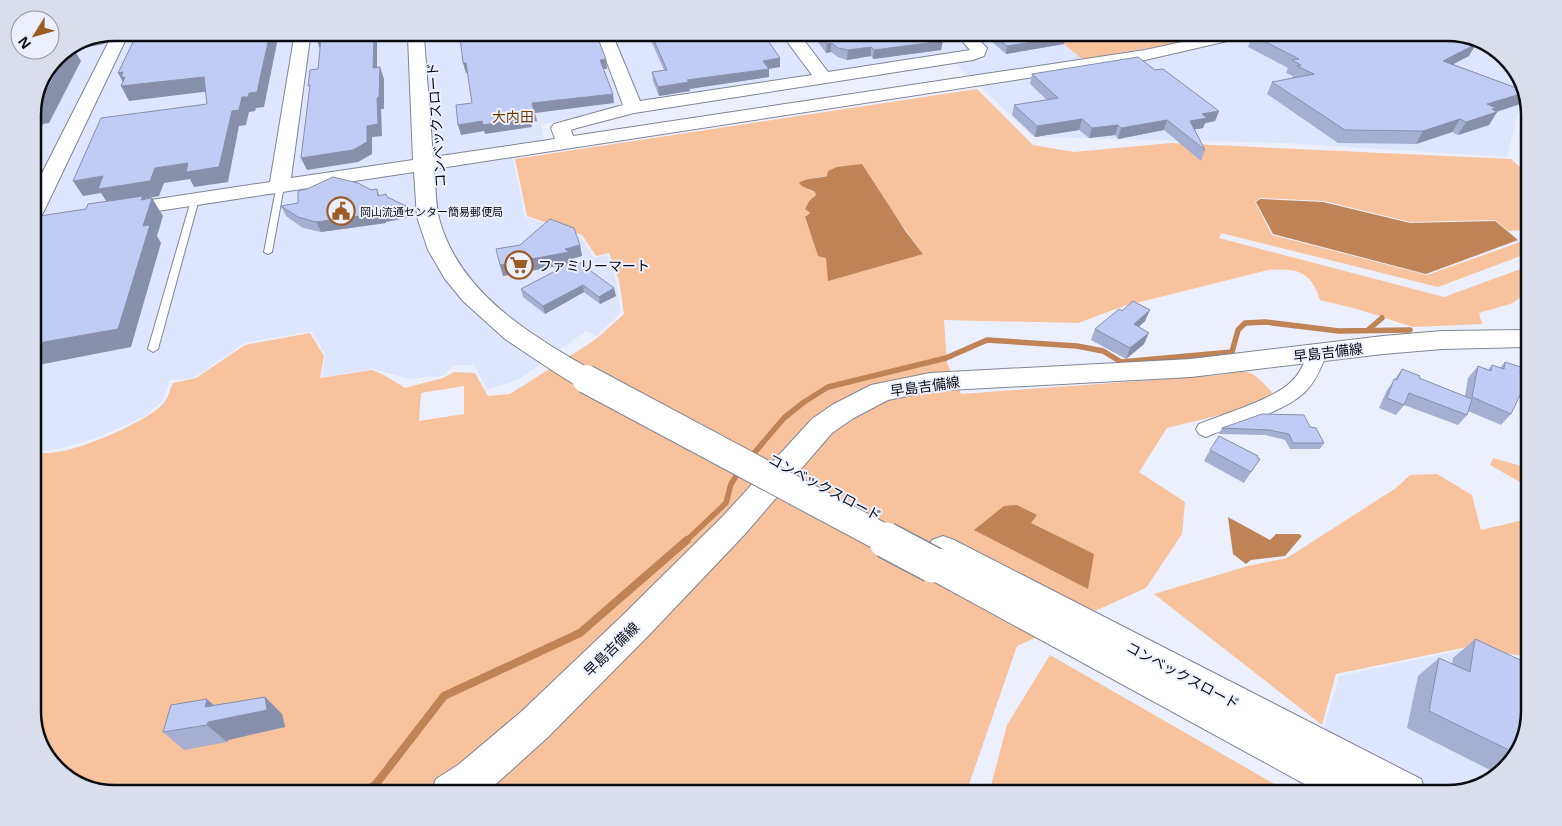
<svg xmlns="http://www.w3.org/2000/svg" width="1562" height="826" font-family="'Noto Sans','Noto Sans JP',sans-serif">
<rect width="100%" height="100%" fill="#ecf0fe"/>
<path fill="#dee5fe" d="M1446 33 1483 41 1516 70 1523 92 1507 157 1285 143 1034 137 945 54 617 107 541 125 544 140 510 145 525 217 581 237 594 258 608 255 616 281 621 313 596 336 586 331 520 379 487 390 474 365H456L442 376 409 379 373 369 322 377 325 355 311 331 245 343 193 378 170 380 162 402 145 416 101 436 67 447 45 451 33 449V110L57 57 84 39Z
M1467 649 1521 747 1488 782 1447 793H1304L1339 676Z"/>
<path fill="#f7c29c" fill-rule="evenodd" d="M1052 34H1220L1178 43 1082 59Z
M977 89 1033 145 1074 152 1171 143 1511 159 1529 175V229L1508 231 1495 220 1410 222 1324 201 1260 198 1255 202 1272 235 1427 275 1529 239V253L1438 287 1221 233 1219 238 1444 297 1529 266V290L1513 303 1479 313 1482 324 1413 327 1357 309 1320 300C1311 271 1297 268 1268 270L1124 306 1078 323 944 320 947 363 961 394 1221 375C1251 370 1250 369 1272 392L1270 397 1228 413 1167 428 1139 472 1185 502 1182 534 1146 588 1017 646 966 793H116L79 785 47 757 33 716V450C36 451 40 453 44 453 71 455 145 423 163 404 168 399 170 389 173 383L196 378 245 345 310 333 324 356 320 378 372 370 384 375 405 388 443 378 454 372 475 373 488 396 510 394 595 340 624 314 619 280 609 253 596 256 582 235 527 216 515 159ZM827 176 886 203 923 254 818 256 805 218 810 213 805 209 809 201 816 195 815 192 810 191 802 180ZM464 386V414L419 421 421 393Z
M1493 458 1525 467 1529 464V486L1525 485 1490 465Z
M1437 474 1472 495 1481 530 1519 521 1529 522V657L1467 647 1336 674 1322 725 1154 594 1248 566 1287 558 1396 488 1410 475Z
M1050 655 1290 793H989L1007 725Z"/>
<path fill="#bf8355" d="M862 164 906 232 923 254 828 281 826 258 818 256 805 217 810 213 805 209 809 201 816 195 815 192 802 186 799 183C806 177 818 179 827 176L828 171 837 167Z
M1260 199 1323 202 1410 223 1495 221 1518 240 1426 274 1273 234 1256 202Z
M1017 505 1037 515 1031 523 1094 554 1088 589 974 530 1004 506Z
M1228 517 1270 540 1276 534H1299L1302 536 1285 556 1251 560 1246 564 1233 554Z"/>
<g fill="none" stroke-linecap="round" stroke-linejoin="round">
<path stroke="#bf8355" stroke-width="5.5" d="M1368 330 1382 318
M749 459 784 418 804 402 828 387 946 358 987 340 1077 346 1103 351 1121 362 1232 352 1238 330 1245 323 1265 322 1339 331 1410 330
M686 541 726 503 731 484 740 470"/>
<path stroke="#bf8355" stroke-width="8" d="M364 793 376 784 444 696 580 633 687 540"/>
<g stroke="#818595" stroke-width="2">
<path id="lane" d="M277 184H280L284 186 272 252 268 254 264 252Z
M192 197H198L199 199 158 349 153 352 148 349Z"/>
</g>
<g stroke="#818595" stroke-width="2">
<path id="street" d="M1318 347 1325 348 1327 353C1322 366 1315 383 1304 393 1283 412 1240 424 1213 434L1206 437 1199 434 1196 429 1199 424C1224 414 1272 400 1291 382 1301 373 1305 360 1311 348Z"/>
</g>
<g stroke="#818595" stroke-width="2">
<path id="secondary" d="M1251 33 1249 36 1145 60 434 169C436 186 435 205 440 222 462 296 533 336 595 372L599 379 595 386 586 388 577 386 553 371 505 339 463 301 445 279 428 250 417 217 414 172 118 217 110 216 107 211 110 206 118 205 270 182 294 38H310L291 178 413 160 408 37H424L433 157 555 139 551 128 554 124 623 105 597 36H613L640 101 812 75 783 36 800 35 828 72 970 50 957 35H974L987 48 984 56 973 60 634 113 577 128 571 130 573 136 1145 50 1219 34Z
M84 39H108L106 42C96 45 85 47 75 45Z
M110 39H126L44 211 41 216 33 217V191Z
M1442 331 1529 330V347L1442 349 1383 354 1191 377 930 391 888 400 852 419 832 433 745 534 648 636 548 737 486 793H431L436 779 458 765 522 711 624 614 723 516 812 419 832 405 871 385 930 373 1191 359 1383 336Z
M943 536 954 540 1421 779 1426 793H1321L922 575 917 565 922 555 929 553 927 549 932 540Z"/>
</g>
<use href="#lane" fill="#fff" fill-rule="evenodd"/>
<use href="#street" fill="#fff" fill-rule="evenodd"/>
<use href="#secondary" fill="#fff" fill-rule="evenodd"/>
<g stroke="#818595" stroke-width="30" stroke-linecap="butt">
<path id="secondary-bridge-far1" d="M586 379 889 541"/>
</g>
<g stroke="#818595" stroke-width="38" stroke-linecap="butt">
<path id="secondary-bridge" d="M886 540 933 565"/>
</g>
<use href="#secondary-bridge-far1" stroke="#fff" stroke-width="28"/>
<use href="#secondary-bridge" stroke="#fff" stroke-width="35"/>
</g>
<path fill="#a6afd2" d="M1062 34 1065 37 1064 44 1006 54 984 35Z
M813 35H941L943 36 941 50 873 59 871 56 847 60 838 57 831 52 826 53Z
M1252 35 1469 56 1453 64 1522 90 1525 97 1520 104 1496 112H1497L1489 125 1458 135 1452 132 1416 144 1338 143 1267 94 1272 82 1292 78 1293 76 1286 73 1288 68 1248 47Z
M649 36H754L780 67 769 69V77L689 89 690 91 659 96 653 81 652 72 664 70Z
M1155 70 1219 111 1215 121 1205 123 1203 128 1194 129 1205 150 1201 161 1164 130 1118 139 1115 135 1089 138 1079 130 1035 137 1012 115 1014 105 1047 100 1030 84 1032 74Z
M377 189 379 195 387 197 410 217 386 222V223L321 232 303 228 286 216 281 206Z
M580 245 582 256 571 259 572 262 616 296 600 304 584 292 545 314 523 297 521 289 569 264 503 276 500 265Z
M1145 321 1139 327 1144 344 1126 359 1091 340 1095 329Z
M1505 362 1511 414 1501 425 1468 411 1467 415 1458 425 1404 405 1396 415 1379 408 1387 390 1402 369 1419 378 1465 396 1468 378 1478 366 1488 370 1492 365 1500 368Z
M1310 427 1324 443 1320 449H1290L1285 440 1265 435 1219 434 1222 428Z
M1210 450 1257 458 1260 459 1244 483 1204 461Z
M1475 639 1521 747 1496 773 1407 728 1418 676 1439 658 1452 664 1453 658Z
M265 697 282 714 285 727 228 740 227 742 184 750 163 732 213 705Z"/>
<path fill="#878fab" d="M374 37H389V40L377 42V79L373 68Z
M1065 37 1064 44 1006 54 1007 46Z
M269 38H278L264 107 256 108 255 111 249 112 246 125 239 126 228 182 194 187 190 179 164 183 159 196 144 199 149 206 152 198 163 216 157 236 161 243 131 347 33 366V344L108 204 101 193 83 196 73 181 188 163 232 111 242 97 249 93Z
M316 38H322L320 49Z
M943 41 941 50 873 59 874 50Z
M831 43V52L826 53 827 44Z
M1476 44 1469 56 1436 73 1443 61Z
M72 46 81 61 49 123 43 124 33 144V110L70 48Z
M871 47V56L847 60 848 50Z
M780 58V67L767 69H769V77L689 89 690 91 659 96 658 87 763 61Z
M606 59 607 69H601L600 60Z
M463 63H466L469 72 466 73Z
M380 67 384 79V109H381L382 136 372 137V154L358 162 307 170 301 158 367 126 377 98Z
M123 72 204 77 211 91 129 101 121 86H125L118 73Z
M1524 93 1525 97 1520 104 1493 113 1497 112 1489 125 1458 135 1466 122 1487 104Z
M613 94 614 103 535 113 537 121 531 122 529 112 532 103Z
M1219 111 1215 121 1205 123 1203 128 1186 131 1190 121 1202 114Z
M530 118 532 127 485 134 484 131 461 135 458 125 482 121Z
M1082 119 1079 130 1035 137 1037 126Z
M1460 119 1452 132 1416 144 1423 131Z
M1167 120 1164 130 1118 139 1121 128Z
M1118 125 1115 135 1089 138 1092 128Z
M406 206 410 217 386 222V223L321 232 316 222Z
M580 245 582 256 571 259 572 263 503 276 500 265Z
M583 285 584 292 545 314 543 306Z
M614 288 616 296 600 304 599 297Z
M1150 310 1145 321 1129 335 1134 324Z
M1149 333 1144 344 1126 359 1130 348Z
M265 697 282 714 285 727 228 740 227 742 207 725 205 707 207 699 227 717Z"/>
<path fill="#c1ccf4" stroke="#878fab" d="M1258 33H1445L1476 44 1443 61 1522 90 1524 93 1487 104 1496 108 1492 109 1497 112 1466 122 1460 119 1423 131 1345 130 1272 82 1314 74 1297 66 1301 65 1292 60 1299 59 1252 35Z
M1062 34 1065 37 1007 46 993 35Z
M820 35H941L943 36H938L943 41 874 50 871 47 848 50 838 48 831 43 827 44Z
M597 36 606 59 600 60 613 94 532 103 534 111 529 112 530 118 483 125 482 121 458 125 456 105 472 103 466 63H463L460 37Z
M652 36H754L755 38 765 36 780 58 763 61 769 69 687 80 689 82 658 87 652 72 667 70Z
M374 37 373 68 380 67 379 97 377 98 378 124 367 126V142L353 150 301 158 310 85 308 86 310 70 318 69 321 38Z
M142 38H269L257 92 249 93 248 97H242L239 110 232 111 219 167 186 172 188 163 155 168 150 181 98 189 103 176 73 181 101 118 207 104 204 77 121 86 125 77H121L123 72 118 73 134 40Z
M70 48 38 106 34 107 57 57Z
M1138 57 1155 70 1163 69 1219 111 1202 114 1207 118 1190 121 1205 150 1167 120 1121 128 1118 125 1092 128 1082 119 1037 126 1014 105 1058 98 1032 74Z
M333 177 358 183 371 190 377 189 378 196 386 194 387 197 406 206 382 211V213L316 222 298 217 281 206 298 203V191L307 189Z
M143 196 141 200 152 198 143 226 150 225 118 329 33 344V217L86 209 88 204Z
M550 219 574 228 580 245 565 249 569 252 500 265 496 249 520 245Z
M576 260 614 288 599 297 583 285 543 306 521 289Z
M1133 301 1150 310 1134 324 1149 333 1130 348 1095 329 1119 309 1122 311Z
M1505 362 1521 367 1520 374 1524 375 1523 389 1511 414 1472 397 1478 366 1491 371 1492 365 1504 369Z
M1402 369 1420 376 1419 378 1472 399 1467 415 1409 393 1404 405 1387 398 1394 379 1397 380Z
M1262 414 1304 415 1310 427 1316 428 1324 443H1293L1289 434 1269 430 1222 428Z
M1219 436 1258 456 1257 458 1260 459 1251 472 1210 450Z
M1475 639 1529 664 1530 710 1521 747 1515 753 1429 711 1439 658 1470 672Z
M265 697 267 710 208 722 207 725 163 732 171 705 207 699 205 707Z"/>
<defs>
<g id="civic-ring" transform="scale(1.4375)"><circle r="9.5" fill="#ecf0fe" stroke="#9b5b25" stroke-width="1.5"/><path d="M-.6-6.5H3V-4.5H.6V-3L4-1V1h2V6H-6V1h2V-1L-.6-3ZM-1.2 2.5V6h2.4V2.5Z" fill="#9b5b25"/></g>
<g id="supermarket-ring" transform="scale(1.4375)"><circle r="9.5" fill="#ecf0fe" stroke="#9b5b25" stroke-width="1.5"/><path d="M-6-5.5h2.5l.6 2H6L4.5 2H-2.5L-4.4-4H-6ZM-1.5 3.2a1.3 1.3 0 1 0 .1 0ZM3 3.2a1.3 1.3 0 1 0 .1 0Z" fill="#9b5b25"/></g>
</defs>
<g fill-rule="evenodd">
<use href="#civic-ring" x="341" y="211"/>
<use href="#supermarket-ring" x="519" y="265"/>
</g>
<g text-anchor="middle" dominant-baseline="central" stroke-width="4" stroke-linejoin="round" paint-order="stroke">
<g font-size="11" fill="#0b0c12" stroke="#ecf0fe" text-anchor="start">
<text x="360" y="211">岡山流通センター簡易郵便局</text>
</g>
<g font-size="14" fill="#753d04" stroke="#ecf0fe">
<text x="513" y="116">大内田</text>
</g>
<g font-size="14" fill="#0b0c12" stroke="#ecf0fe">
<text transform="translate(436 125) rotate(-94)">コンベックスロード</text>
<text transform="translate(1328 352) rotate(-7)">早島吉備線</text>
<text transform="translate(925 386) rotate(-8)">早島吉備線</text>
<text transform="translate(825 487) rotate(28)">コンベックスロード</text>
<text transform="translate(611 649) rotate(-44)">早島吉備線</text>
<text transform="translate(1183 675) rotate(28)">コンベックスロード</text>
</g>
<g font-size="14" fill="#0b0c12" stroke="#ecf0fe" text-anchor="start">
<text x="538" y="265">ファミリーマート</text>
</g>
</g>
<path d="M0 0H1562V826H0ZM115 41H1447A74 74 0 0 1 1521 115V711A74 74 0 0 1 1447 785H115A74 74 0 0 1 41 711V115A74 74 0 0 1 115 41Z" fill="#dadeeb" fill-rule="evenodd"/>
<path fill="none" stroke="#0b0c12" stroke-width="2.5" d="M115 41H1447A74 74 0 0 1 1521 115V711A74 74 0 0 1 1447 785H115A74 74 0 0 1 41 711V115A74 74 0 0 1 115 41Z"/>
<g transform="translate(35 35) rotate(233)"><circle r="24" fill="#ecf0fe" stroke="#9295a0"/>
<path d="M0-4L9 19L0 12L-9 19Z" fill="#9b5b25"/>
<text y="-8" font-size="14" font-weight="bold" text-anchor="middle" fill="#0b0c12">N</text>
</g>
</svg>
